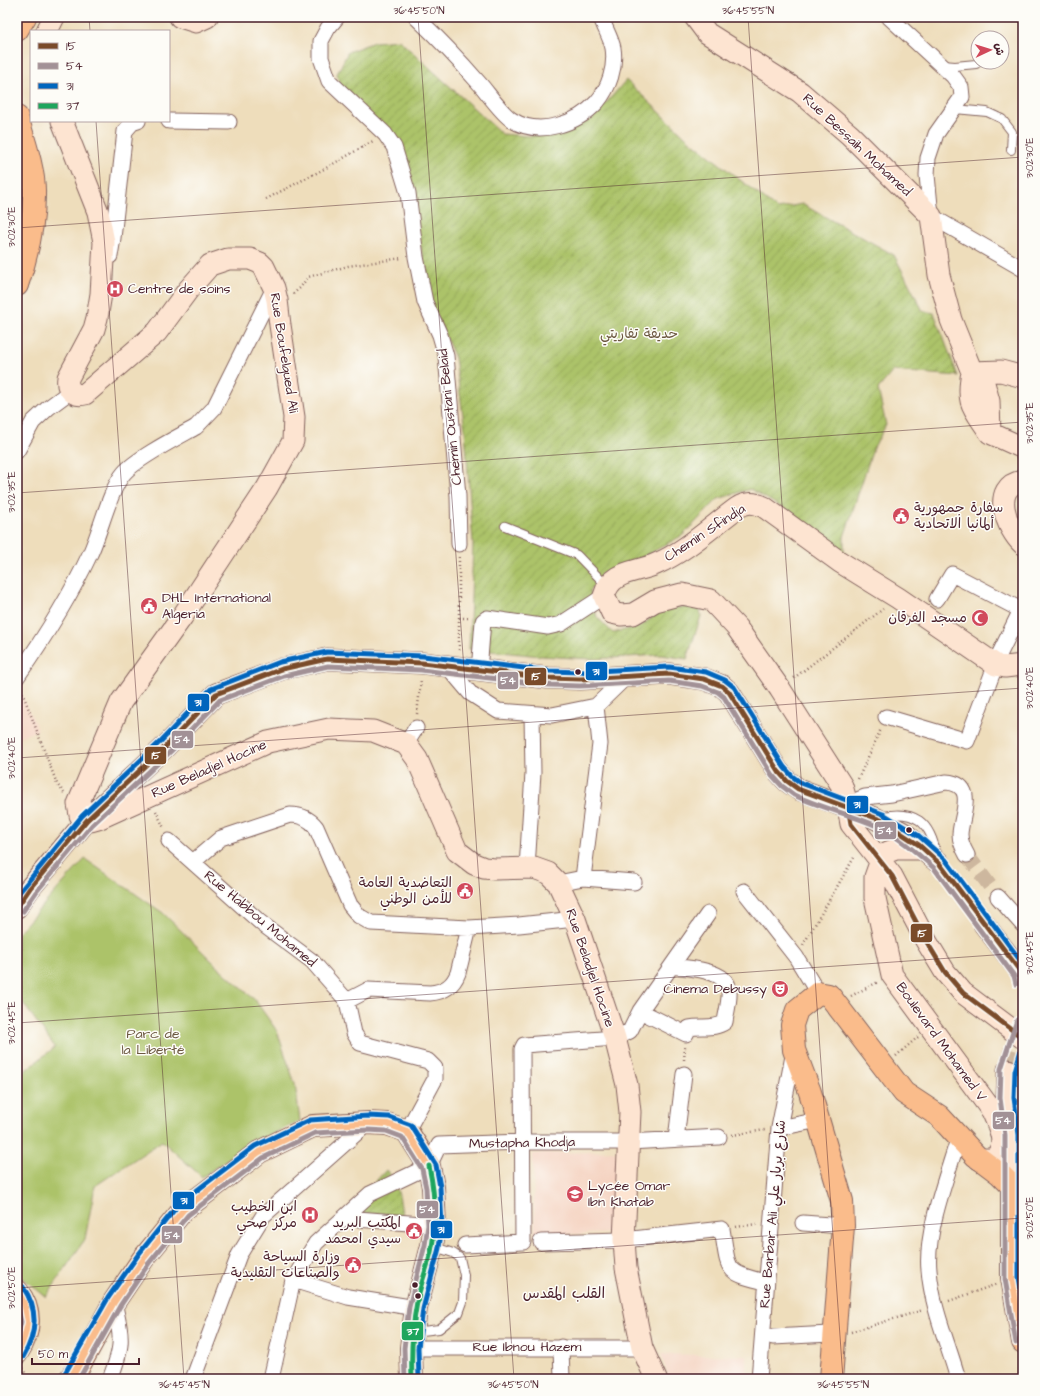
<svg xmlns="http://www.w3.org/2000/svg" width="1040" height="1396" font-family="'Architects Daughter','Playpen Sans Arabic',sans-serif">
<defs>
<pattern id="garden-furrows" width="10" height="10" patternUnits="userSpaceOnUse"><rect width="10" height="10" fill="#acc369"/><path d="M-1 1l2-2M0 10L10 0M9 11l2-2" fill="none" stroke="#8e9e57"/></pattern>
</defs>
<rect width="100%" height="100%" fill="#fdfcf7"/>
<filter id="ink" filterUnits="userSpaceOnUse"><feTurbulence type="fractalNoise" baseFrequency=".025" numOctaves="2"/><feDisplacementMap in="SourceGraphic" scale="8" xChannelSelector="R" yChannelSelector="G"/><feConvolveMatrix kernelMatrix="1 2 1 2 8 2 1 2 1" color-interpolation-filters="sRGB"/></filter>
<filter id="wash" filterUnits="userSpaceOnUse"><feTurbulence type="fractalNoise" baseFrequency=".012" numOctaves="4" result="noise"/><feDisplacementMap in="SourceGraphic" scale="16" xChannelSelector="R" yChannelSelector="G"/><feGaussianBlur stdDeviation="0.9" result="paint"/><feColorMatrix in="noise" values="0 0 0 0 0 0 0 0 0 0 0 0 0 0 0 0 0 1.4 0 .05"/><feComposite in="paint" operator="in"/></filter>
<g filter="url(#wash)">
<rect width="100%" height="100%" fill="#edb"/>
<path fill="#f5d3c1" d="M17 684 38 730 17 738Z
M616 1151 617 1233 535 1235 533 1154Z
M661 1354 747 1356V1379H669Z"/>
<path fill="#acc369" stroke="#7b714a" d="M85 859 163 913 217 966 255 1000 277 1031 295 1084 300 1121 246 1146 202 1177 162 1141 95 1186 85 1239 46 1297 17 1273V1077L55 1047 17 995V934Z"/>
<path fill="url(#garden-furrows)" stroke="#7b714a" d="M399 40 502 134 529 136 570 130 593 118 626 80 688 139 777 209 802 204 894 255 923 311 934 313 958 376 893 371 878 389 886 425 873 449 844 537V558L788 511 750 489 718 499 683 535 636 561 602 573 590 591 597 617 613 633 640 626 665 608 688 607 700 609 701 616 687 659 661 655 592 659 541 656 469 649 473 544 465 430 455 358 432 305 406 168 342 91 337 74 348 52 374 42Z
M386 1170C398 1183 400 1198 402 1215L347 1213Z"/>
</g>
<g filter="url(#ink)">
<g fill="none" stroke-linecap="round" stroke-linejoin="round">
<path stroke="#cdb79e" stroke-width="15" stroke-dasharray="15 8" stroke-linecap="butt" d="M967 855 998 897"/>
<path stroke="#cdb79e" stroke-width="21" stroke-dasharray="21 10" stroke-linecap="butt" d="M939 863 984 924
M1008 1070 1017 1038 1023 1023"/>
<g stroke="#83625d" stroke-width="10">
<path id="lane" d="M943 65 955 66 976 64
M955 109 987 112 1002 119 1012 132 1011 150
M505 526 577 555 607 586
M879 817C915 808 931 822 937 857
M414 1332 439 1329 459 1313 463 1302 464 1275 460 1258 453 1253 432 1246"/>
</g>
<g stroke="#83625d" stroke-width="17">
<path id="street" d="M337 17 328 28 321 41V58L329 81 385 134 394 147 408 193 416 257 425 302 440 335 446 356 458 496 459 544
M416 17C438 38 459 60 479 83 488 93 501 113 512 120 539 137 577 124 597 102 609 88 616 67 613 48 611 38 604 27 601 17
M889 17 953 76 961 87 962 97 936 134 928 158 927 175 931 216 1023 269
M169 121 229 122
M110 256 113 238 125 131 132 123 138 121
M17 451 33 422 48 408 71 391
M448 667 470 693 498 711 552 715 596 706 627 676
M479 671 483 621 487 618 548 627 561 624 604 596
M17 677C44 638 70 597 90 554 100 533 110 489 124 473 137 458 178 437 196 427L214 408 274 288
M886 717 967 741 1000 653 1021 610 952 574 937 599
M406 744 416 728
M848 807 855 801 865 797 892 794 946 782C978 784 961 815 960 834 960 841 963 848 967 855
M169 841 261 923 312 961 347 1001
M193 862 221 838 290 815C301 815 309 818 316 827L350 905 359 916 371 923 469 928 519 925 575 919
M527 868 533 773 532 714
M583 878 600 744 596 706
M558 883 583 878 634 882
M744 891 796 957 818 993
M998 897 1023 925
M640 1011 686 1034 689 1028C701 1025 714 1030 725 1022 726 1013 730 1001 729 991 728 969 690 969 673 966
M779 1128 819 1120
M407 1131 435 1079V1068L428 1061 360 1043 354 1033 347 1001 368 990 430 993C444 992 453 986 458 973L469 928
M676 1139 684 1074
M344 1218 435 1225
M803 1223 843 1226
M541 1242 624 1240 722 1229C729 1269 723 1273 766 1282
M465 1245 523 1242 522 1049 524 1045 615 1038 630 1031 640 1011 708 914
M293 1280 348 1297 416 1308
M773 1337 830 1334 835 1337
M561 1347 562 1379
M411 1348H642
M110 1379C124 1344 122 1338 114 1302
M193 1379 239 1255 263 1216 368 1123
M271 1379 293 1280 316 1243 370 1194 429 1166 439 1145 523 1142H629L719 1137
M759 1379 779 1128 794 1051
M958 1379C948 1343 932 1308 929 1270 925 1232 948 1174 959 1136"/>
</g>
<g stroke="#83625d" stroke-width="23">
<path id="secondary" d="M180 17 196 22 207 17
M695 17 707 33 800 92 850 135 931 216 939 275 951 320 972 372 984 383 989 401 990 433
M47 31 54 17
M62 121 98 212 104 242 101 294 97 318 94 329 68 378C66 389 74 397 85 394L157 332 188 290 210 265 228 259H250L260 263 264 267 274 288 277 300 280 325 294 417 293 441 267 488 182 617 121 702 78 804 80 815 91 821 98 819 268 742 329 729 373 731 406 744 417 759 457 851 474 864 484 868 495 869 534 868 548 873 558 883 575 919 615 1038 627 1085 630 1112 624 1240 626 1268 642 1348 656 1379
M972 372C966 405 973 407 990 433
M972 372 1001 371 1023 377
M990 433 1023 448
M1023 481C989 486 1007 530 1023 544
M1023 665 1005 667 996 665 898 598 840 562 764 507C754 502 746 502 737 508 711 527 685 552 656 564 635 573 611 570 604 596L612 613 621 615 633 614 655 601 682 594 711 600 737 628 780 689 842 786 848 807 851 824 892 876 925 939 945 972 963 993 1023 1038
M924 849H896L888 852 881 860 875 877V898L892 975 992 1111C999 1127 1009 1145 994 1159H979
M17 907 30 888 87 820 166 746 216 694 282 669 327 659 422 663 548 678 580 679 669 674 704 679 722 686 729 692 778 771 787 781 798 789 875 818 905 834 939 863
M984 924 1023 975
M1008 1070 1007 1098 1012 1135V1186"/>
</g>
<g stroke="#83625d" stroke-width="24">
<path id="primary" d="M17 30 25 17
M17 117C24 140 35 172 34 195 34 225 27 256 17 285
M17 1291C33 1311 30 1333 17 1353
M70 1379 79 1366 114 1302 143 1259 183 1210 259 1152 313 1126 368 1123 387 1124 407 1131 429 1166 433 1187 435 1225 432 1246 416 1308 411 1348 412 1379
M831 1379 843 1226 842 1201 810 1092 794 1050 792 1025 797 1010 818 993 829 995 904 1093 939 1116 976 1156 1000 1174 1012 1186V1278L1023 1342"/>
</g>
<path stroke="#83625d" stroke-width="2.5" stroke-dasharray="1 3" stroke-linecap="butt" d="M266 199 326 168 373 141
M293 294 300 288 308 277 348 266 402 258
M459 618H471
M459 650V557
M794 678 883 609
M21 689 57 784 64 793
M417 714 421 680
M858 779 881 729
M156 811 164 828
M803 945 855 856
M851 996 878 982
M896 1056 918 1037
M684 1060 685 1047
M732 1135 765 1130
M736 1227 757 1224
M949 1301 997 1284
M851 1332 923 1310
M23 1368 27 1379
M285 1376 332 1379"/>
<use href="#lane" stroke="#fff" stroke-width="8"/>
<use href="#street" stroke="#fff" stroke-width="15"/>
<use href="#secondary" stroke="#fde4d1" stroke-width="21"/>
<use href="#primary" stroke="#fabc8b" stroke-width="22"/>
<g stroke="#fdfcf7" stroke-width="8">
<path id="bus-1" d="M848 807 851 824 892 876 925 939 945 972 963 993 1023 1038
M17 907 30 888 87 820 166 746 216 694 282 669 327 659 422 663 548 678 580 679 669 674 704 679 722 686 729 692 778 771 787 781 798 789 881 820 919 845 939 863 1023 975"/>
</g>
<g stroke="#fdfcf7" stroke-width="8">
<path id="bus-2" d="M23 911 36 892 92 825 171 751 220 700 284 676 328 666 421 670 548 685 580 686 669 681 702 686 718 692 724 697 772 775 782 786 794 795C821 808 850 814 877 826 899 837 916 852 934 868L1014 976 1016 984
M17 1304 21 1322 17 1338
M1016 1343 1005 1279V1135L1000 1098 1001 1069 1017 1020
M79 1379 120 1306 149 1263 188 1215 263 1158 315 1133 368 1130 386 1131 402 1137 422 1169 426 1188 428 1225 425 1245 409 1307 404 1348 405 1379"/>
</g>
<g stroke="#fdfcf7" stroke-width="8">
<path id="bus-3" d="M17 895 82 816 161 741 211 689 280 662 327 652 423 656 549 671 580 672 669 667 706 672 725 680 734 687 784 767 792 776 801 783 883 814 919 836 945 859 1023 964
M1023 1043 1015 1071 1014 1098 1019 1135V1277L1023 1301
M23 1287C39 1310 37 1333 23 1357
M64 1375 108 1298 138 1255 179 1204 255 1146 310 1120 368 1116 389 1117 411 1125 436 1165 440 1187 442 1225 439 1248 423 1309 418 1348 419 1379"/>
</g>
<g stroke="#fdfcf7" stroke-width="8">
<path id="bus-4" d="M412 1379C411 1353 412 1328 417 1302 420 1285 427 1269 431 1252 437 1223 435 1194 429 1166"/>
</g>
<use href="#bus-1" stroke="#7a4b2a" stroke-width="5"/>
<use href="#bus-2" stroke="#a29196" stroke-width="5"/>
<use href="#bus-3" stroke="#0065bd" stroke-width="5"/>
<use href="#bus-4" stroke="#1ea55d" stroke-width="5"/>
</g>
</g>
<path fill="none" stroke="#4a1f2b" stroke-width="1" stroke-opacity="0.45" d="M89 17 90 31M418 17 514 1379M748 17 843 1379M96 121 184 1379M17 228 1023 157M17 493 1023 422M17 758 1023 688M17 1023 1023 953M17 1288 1023 1218"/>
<defs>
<g id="hospital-disc" transform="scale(0.9)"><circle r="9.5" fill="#d1495b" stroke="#fdfcf7"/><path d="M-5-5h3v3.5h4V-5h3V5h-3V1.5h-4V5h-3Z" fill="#fff"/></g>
<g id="civic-disc" transform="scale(0.9)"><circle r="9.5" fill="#d1495b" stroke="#fdfcf7"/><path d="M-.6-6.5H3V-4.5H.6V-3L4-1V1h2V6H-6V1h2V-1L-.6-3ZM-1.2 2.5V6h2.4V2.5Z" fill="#fff"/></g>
<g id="mosque-disc" transform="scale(0.9)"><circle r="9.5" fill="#d1495b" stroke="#fdfcf7"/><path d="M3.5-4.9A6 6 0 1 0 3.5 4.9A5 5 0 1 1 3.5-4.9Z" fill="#fff"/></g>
<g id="theatre-disc" transform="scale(0.9)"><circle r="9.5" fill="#d1495b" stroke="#fdfcf7"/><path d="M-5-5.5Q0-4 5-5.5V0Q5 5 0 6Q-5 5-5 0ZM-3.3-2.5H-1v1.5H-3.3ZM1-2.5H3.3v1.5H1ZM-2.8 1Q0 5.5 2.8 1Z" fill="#fff"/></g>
<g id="school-disc" transform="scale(0.9)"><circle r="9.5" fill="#d1495b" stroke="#fdfcf7"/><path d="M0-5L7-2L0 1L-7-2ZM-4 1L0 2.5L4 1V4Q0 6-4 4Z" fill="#fff"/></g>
</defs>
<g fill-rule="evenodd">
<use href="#hospital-disc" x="115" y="289"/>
<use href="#civic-disc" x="901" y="516"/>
<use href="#civic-disc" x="149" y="606"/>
<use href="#mosque-disc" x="980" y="618"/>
<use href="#civic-disc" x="465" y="891"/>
<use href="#theatre-disc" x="780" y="989"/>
<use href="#school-disc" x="575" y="1194"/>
<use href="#hospital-disc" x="310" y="1215"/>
<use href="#civic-disc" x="414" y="1231"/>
<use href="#civic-disc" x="353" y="1265"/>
</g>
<g fill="#4a1f2b" stroke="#fdfcf7" stroke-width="1.5">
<circle cx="578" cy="672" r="3.5"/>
<circle cx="909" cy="830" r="3.5"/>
<circle cx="415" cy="1285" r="3.5"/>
<circle cx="418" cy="1296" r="3.5"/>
</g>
<g text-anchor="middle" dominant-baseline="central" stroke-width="3" stroke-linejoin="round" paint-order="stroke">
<g font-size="14" fill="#4a1f2b" stroke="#fdfcf7">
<text transform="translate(857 145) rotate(43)">Rue Bessaih Mohamed</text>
<text transform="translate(284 353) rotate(81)">Rue Boufelgued Ali</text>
<text transform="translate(450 417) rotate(-96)">Chemin Oustani Belaid</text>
<text transform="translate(705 533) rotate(-33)">Chemin Sfindja</text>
<text transform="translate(209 769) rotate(-24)">Rue Beladjel Hocine</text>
<text transform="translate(260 919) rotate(40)">Rue Habbou Mohamed</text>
<text transform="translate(590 968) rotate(71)">Rue Beladjel Hocine</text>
<text transform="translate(941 1042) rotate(54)">Boulevard Mohamed V</text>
<text transform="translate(522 1143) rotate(-1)">Mustapha Khodja</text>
<text transform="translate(773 1214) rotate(-85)">Rue Barbar Ali شارع بربار علي</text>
<text x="527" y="1347">Rue Ibnou Hazem</text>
</g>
<g font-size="14" fill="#4a1f2b" stroke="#fdfcf7" text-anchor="end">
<text x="128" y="289" text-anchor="start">Centre de soins</text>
<text x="914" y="508" text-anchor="start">سفارة جمهورية<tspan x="914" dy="16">ألمانيا الاتحادية</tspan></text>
<text x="162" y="598" text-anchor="start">DHL International<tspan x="162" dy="16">Algeria</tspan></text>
<text x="967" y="618">مسجد الفرقان</text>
<text x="452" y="883">التعاضدية العامة<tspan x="452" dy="16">للأمن الوطني</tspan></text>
<text x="767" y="989">Cinema Debussy</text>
<text x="588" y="1186" text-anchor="start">Lycée Omar<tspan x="588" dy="16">Ibn Khatab</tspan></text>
<text x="297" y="1207">ابن الخطيب<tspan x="297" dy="16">مركز صحي</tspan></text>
<text x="401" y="1223">المكتب البريد<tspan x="401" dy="16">سيدي امحمد</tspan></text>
<text x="340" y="1257">وزارة السياحة<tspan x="340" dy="16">والصناعات التقليدية</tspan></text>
</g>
<g font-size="14" fill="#6c5841" stroke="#fdfcf7">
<text x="639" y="334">حديقة تفاريتي</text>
<text x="153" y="1034">Parc de<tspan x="153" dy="16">la Liberté</tspan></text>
</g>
<g font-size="15" fill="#4a1f2b" stroke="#fdfcf7">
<text x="564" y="1293">القلب المقدس</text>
</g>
</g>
<g stroke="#fdfcf7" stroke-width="1.5">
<rect x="585" y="661" width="23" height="20" rx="4" fill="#0065bd"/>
<rect x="524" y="667" width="23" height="19" rx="4" fill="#7a4b2a"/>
<rect x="497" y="671" width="22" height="19" rx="4" fill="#a29196"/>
<rect x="187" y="693" width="23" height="19" rx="4" fill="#0065bd"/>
<rect x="171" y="730" width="23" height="19" rx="4" fill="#a29196"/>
<rect x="144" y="746" width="23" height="19" rx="4" fill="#7a4b2a"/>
<rect x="846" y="795" width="23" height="19" rx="4" fill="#0065bd"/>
<rect x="874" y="821" width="23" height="19" rx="4" fill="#a29196"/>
<rect x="910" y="923" width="23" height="20" rx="4" fill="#7a4b2a"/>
<rect x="992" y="1111" width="23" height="19" rx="4" fill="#a29196"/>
<rect x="172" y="1191" width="23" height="19" rx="4" fill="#0065bd"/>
<rect x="416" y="1200" width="23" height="19" rx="4" fill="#a29196"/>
<rect x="430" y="1220" width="23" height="19" rx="4" fill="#0065bd"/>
<rect x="161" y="1225" width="22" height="19" rx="4" fill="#a29196"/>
<rect x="401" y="1321" width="23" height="20" rx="4" fill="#1ea55d"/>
</g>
<g font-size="11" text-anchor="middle" font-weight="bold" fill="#fff">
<text x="596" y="675">31</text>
<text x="536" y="680">15</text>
<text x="508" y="684">54</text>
<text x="198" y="706">31</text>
<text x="182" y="743">54</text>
<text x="156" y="759">15</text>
<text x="857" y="808">31</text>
<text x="885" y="834">54</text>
<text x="922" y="937">15</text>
<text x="1003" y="1124">54</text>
<text x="184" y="1204">31</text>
<text x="427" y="1213">54</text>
<text x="441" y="1233">31</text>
<text x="172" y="1239">54</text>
<text x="413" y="1335">37</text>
</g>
<rect width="1040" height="1396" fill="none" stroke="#fdfcf7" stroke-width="44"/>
<rect x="30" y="30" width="140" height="92" fill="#fdfcf7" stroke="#b5a4a5"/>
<rect x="38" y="43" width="20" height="6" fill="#7a4b2a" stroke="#b5a4a5"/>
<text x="66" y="50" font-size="12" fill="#4a1f2b">15</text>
<rect x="38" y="63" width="20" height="6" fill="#a29196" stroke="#b5a4a5"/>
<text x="66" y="70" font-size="12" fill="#4a1f2b">54</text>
<rect x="38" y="83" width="20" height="6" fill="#0065bd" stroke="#b5a4a5"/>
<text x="66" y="90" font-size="12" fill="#4a1f2b">31</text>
<rect x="38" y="103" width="20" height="6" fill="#1ea55d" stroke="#b5a4a5"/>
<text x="66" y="110" font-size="12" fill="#4a1f2b">37</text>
<g transform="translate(990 50) rotate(86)"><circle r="19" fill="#fdfcf7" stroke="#b5a4a5"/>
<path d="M0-3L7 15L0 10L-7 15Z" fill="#d1495b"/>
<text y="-6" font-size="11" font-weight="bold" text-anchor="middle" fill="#4a1f2b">ش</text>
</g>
<path d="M32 1358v6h107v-6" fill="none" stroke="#4a1f2b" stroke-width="2"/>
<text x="38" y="1358" font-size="12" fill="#4a1f2b" stroke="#fdfcf7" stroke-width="3" paint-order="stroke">50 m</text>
<rect x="22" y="22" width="996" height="1352" fill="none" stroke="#4a1f2b" stroke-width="1.5"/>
<g font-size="10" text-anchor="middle" fill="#4a1f2b">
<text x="419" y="14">36°45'50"N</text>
<text x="748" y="14">36°45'55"N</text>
<text transform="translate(1029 158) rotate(-90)" y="4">3°02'30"E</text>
<text transform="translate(11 227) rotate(-90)" y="4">3°02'30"E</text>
<text transform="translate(1029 423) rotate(-90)" y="4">3°02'35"E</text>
<text transform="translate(11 492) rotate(-90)" y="4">3°02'35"E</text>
<text transform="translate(1029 688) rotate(-90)" y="4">3°02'40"E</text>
<text transform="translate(11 758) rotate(-90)" y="4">3°02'40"E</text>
<text transform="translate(1029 953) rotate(-90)" y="4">3°02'45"E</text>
<text transform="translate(11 1023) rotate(-90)" y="4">3°02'45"E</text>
<text transform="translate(1029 1218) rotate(-90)" y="4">3°02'50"E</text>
<text transform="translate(11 1288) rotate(-90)" y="4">3°02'50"E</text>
<text x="184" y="1388">36°45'45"N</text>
<text x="513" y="1388">36°45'50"N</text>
<text x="843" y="1388">36°45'55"N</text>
</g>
</svg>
